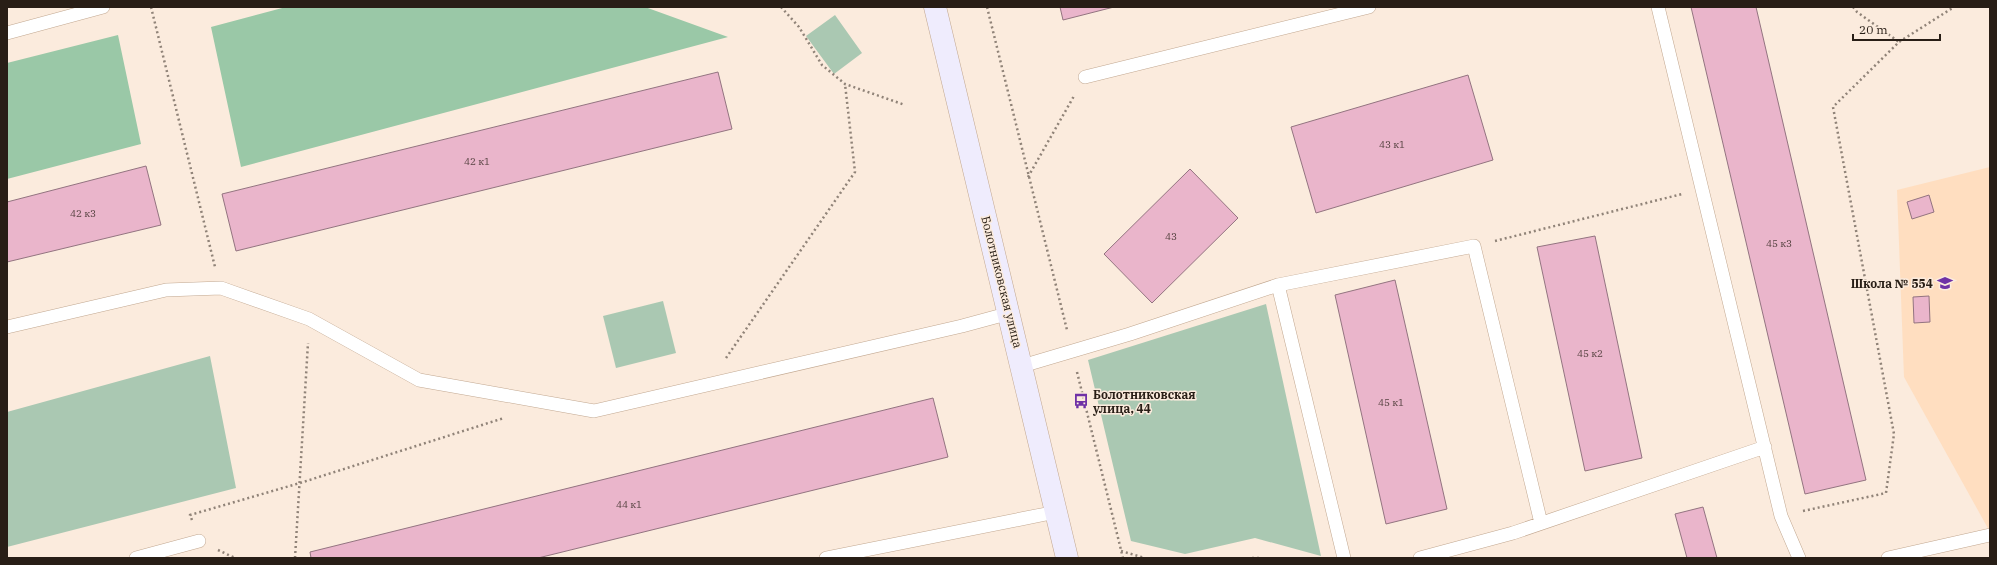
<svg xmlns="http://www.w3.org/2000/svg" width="1997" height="565" font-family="'IBM Plex Serif',serif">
<rect width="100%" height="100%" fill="#fbebdd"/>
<path fill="#ffdec0" d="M1990 167V532L1904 377 1897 190Z"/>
<path fill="#aac8b2" d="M835 15 862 53 834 74 806 36Z
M663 301 676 353 616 368 603 316Z
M1266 304 1321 556 1255 538 1185 554 1131 541 1088 360Z
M210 356 236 488 7 547V412Z"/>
<path fill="#9ac8a7" d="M286 7H645L728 37 241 167 211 27Z
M118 35 141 144 7 179V63Z"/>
<path fill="#eab5cb" stroke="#937480" d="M1060 7H1114L1063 20Z
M1691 7H1756L1866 480 1805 494Z
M718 72 732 129 236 251 222 194Z
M1468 75 1493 160 1316 213 1291 127Z
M146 166 161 225 7 262V202Z
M1190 169 1238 218 1152 303 1104 254Z
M1929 195 1934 212 1912 219 1907 202Z
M1595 236 1642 458 1585 471 1537 247Z
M1395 280 1447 509 1386 524 1335 295Z
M1929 296 1930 322 1914 323 1913 297Z
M933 398 948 457 538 558H311L310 552Z
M1703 507 1717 558H1687L1675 514Z"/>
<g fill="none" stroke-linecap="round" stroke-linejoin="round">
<g stroke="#c2a891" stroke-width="14">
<path id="lane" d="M1658 7 1781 516 1799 558
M7 33 103 7
M1085 77 1369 7
M1278 285 1344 558
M7 327 166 290 221 288 309 319 419 380 594 411 962 326 1010 313
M1022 366 1130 334 1278 285 1474 246 1541 523
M136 558 199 541
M826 558 1056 512
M1420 558 1513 533 1765 447
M1888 558 1990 535"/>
</g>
<g stroke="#c2a891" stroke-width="23">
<path id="secondary" d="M935 7 1067 558"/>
</g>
<path stroke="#908378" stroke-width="2.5" stroke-dasharray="2 3" stroke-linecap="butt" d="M151 7 215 267
M781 7 799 27 822 65 845 84 905 105
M987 7 1067 330
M1853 7 1857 12 1899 42
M1028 177 1074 96
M1495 241 1682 194
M726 358 855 172 845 84
M1077 372 1123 558
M1803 511 1886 493 1894 434 1833 107 1899 42 1954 7
M192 520 190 515 300 483 504 418
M218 550 235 558
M1121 551 1145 558
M295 558 308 343
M1252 558H1260"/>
<use href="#lane" stroke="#fff" stroke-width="13"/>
<use href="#secondary" stroke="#efecfd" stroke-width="22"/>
</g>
<defs>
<g id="school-bare" transform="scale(1.2)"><path d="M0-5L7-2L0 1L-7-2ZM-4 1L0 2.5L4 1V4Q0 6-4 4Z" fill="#6f31a6" stroke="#fbebdd" stroke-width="2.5" paint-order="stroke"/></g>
<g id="bus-bare" transform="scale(1.2)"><path d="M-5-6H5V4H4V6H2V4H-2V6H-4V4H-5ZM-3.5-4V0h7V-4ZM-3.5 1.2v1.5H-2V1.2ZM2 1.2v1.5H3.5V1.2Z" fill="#6f31a6" stroke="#fbebdd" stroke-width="2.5" paint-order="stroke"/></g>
</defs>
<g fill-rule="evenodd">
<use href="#school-bare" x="1945" y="283"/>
<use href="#bus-bare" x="1081" y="401"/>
</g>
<g text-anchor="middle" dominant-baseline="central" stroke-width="3" stroke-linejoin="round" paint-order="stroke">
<g font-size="10" fill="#584443">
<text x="1392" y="144">43 к1</text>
<text x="477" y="161">42 к1</text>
<text x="83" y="213">42 к3</text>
<text x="1171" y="236">43</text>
<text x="1779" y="243">45 к3</text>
<text x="1590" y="353">45 к2</text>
<text x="1391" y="402">45 к1</text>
<text x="629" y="504">44 к1</text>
</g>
<g font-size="12" fill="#281e16" stroke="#fbebdd">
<text transform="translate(1002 282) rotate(76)">Болотниковская улица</text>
</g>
<g font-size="12" font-weight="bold" fill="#281e16" stroke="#fbebdd" text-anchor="end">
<text x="1933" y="283">Школа № 554</text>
<text x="1093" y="394" text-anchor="start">Болотниковская<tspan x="1093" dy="14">улица, 44</tspan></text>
</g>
</g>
<rect width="1997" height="565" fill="none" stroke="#281e16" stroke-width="16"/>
<path d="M1853 34v6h87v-6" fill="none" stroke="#281e16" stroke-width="2"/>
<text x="1859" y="34" font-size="12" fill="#281e16" stroke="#fbebdd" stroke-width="3" paint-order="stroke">20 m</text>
</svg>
